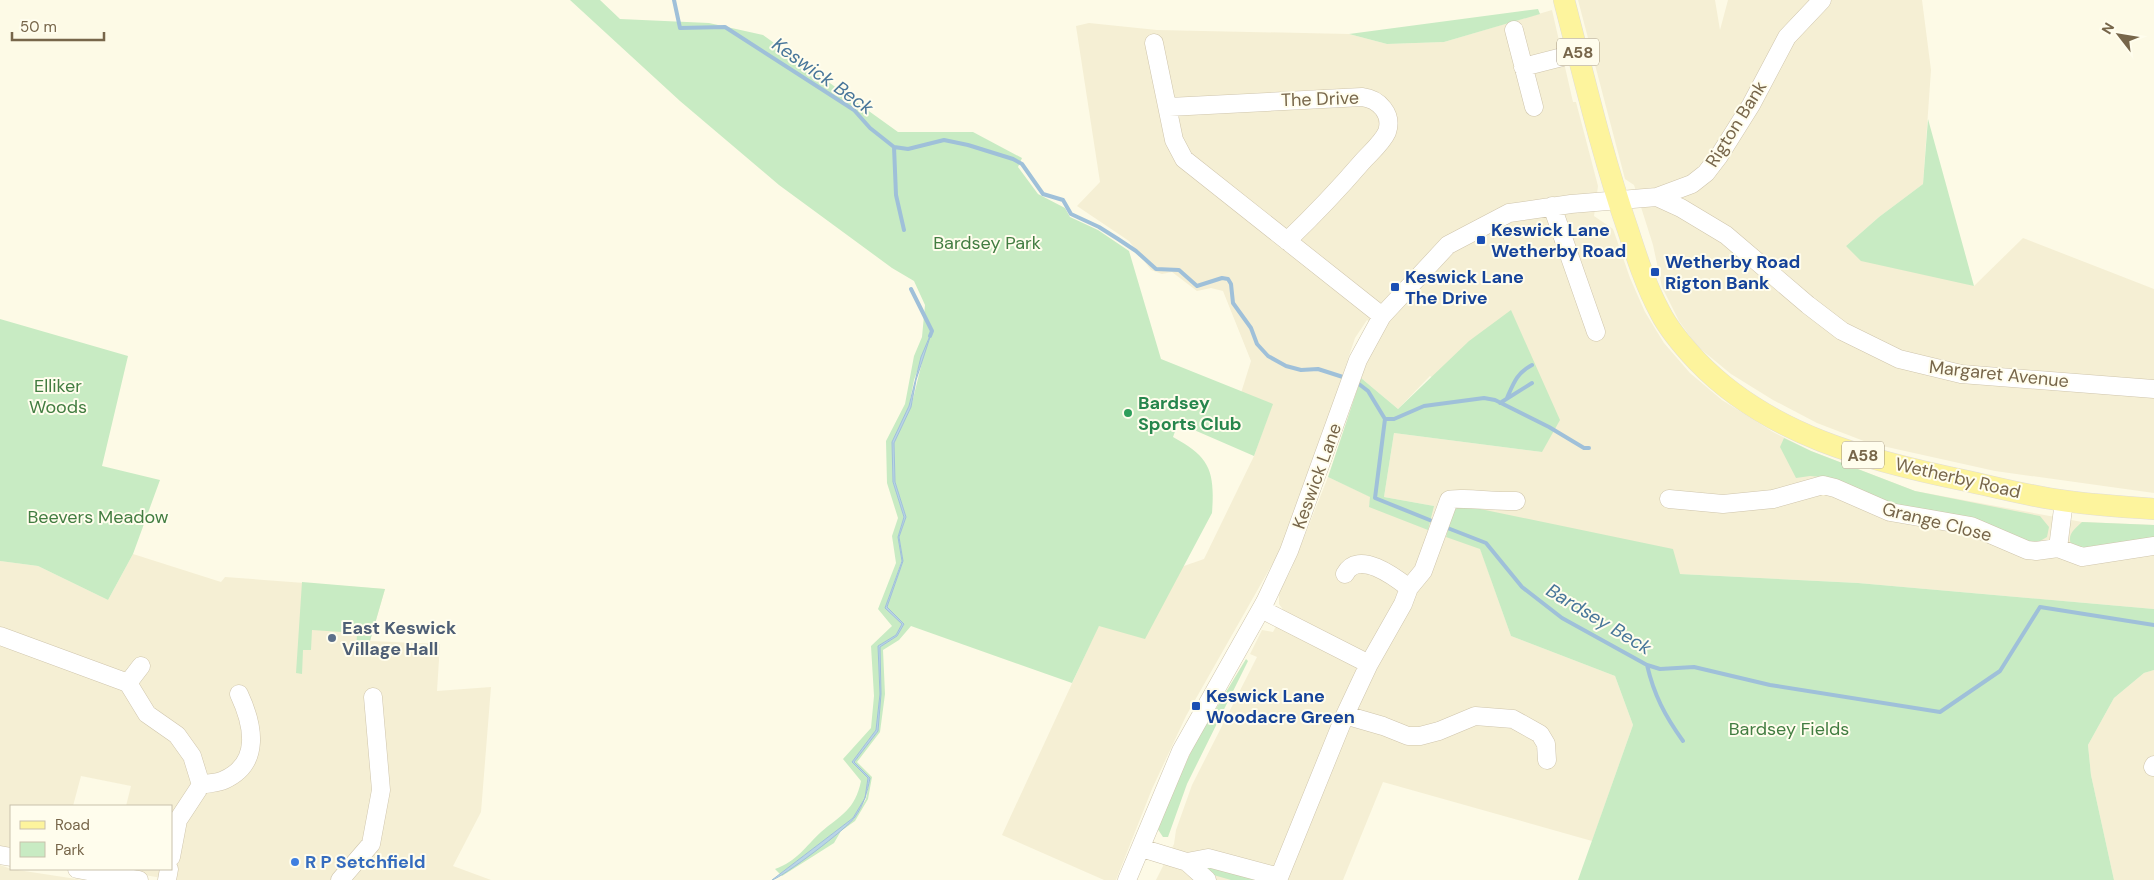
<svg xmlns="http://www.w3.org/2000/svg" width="2154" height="880" font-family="'DM Sans',sans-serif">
<rect width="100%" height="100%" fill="#fdfae6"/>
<path fill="#f5efd4" d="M1578 0H1715L1720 30 1728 0H1922L1931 70 1923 184 1879 217 1846 246 1974 286 2023 238 2154 289V493L1995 471 1869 443 1817 423 1773 400 1731 374 1697 346 1679 321 1662 287 1653 245 1634 185 1625 179Z
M1552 10 1573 102H1576L1598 186 1594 216 1613 229 1630 278 1645 312 1664 343 1690 373 1722 400 1773 432 1811 451 1915 491 2082 522 2154 525V609L1858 583 1680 574 1480 548 1511 636 1615 676 1633 725 1592 841 1383 782 1343 880H1156L1174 844 1176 830 1192 785 1257 657 1250 654 1262 630 1273 632 1284 611 1279 604V592L1291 570 1328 477 1371 497 1369 507 1434 506 1384 497 1394 433 1542 452 1430 376 1398 409 1361 378 1369 357 1384 331 1367 320 1355 338 1310 472 1278 554 1186 716 1152 789 1116 880H1104L1002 835 1099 625 1181 567 1204 559 1254 456 1272 405 1241 393 1251 361 1223 291 1211 288 1197 291 1172 272 1162 274 1151 270 1129 241 1077 206 1100 182 1076 26 1089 23 1157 30 1349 34 1387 44 1444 42Z
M133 554 221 582 225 577 385 589 370 641 440 644 437 691 491 687 481 812 453 866 491 880H173L111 869H171V806H126L131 786 81 776 73 806H11V849L0 847V561L38 566 108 600Z
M2154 670V880H2114L2091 775 2088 745 2114 698 2144 673Z
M0 865 11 869 83 880H0Z"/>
<path fill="#c8ebc3" d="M570 0H600L620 19 709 23 763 35 898 132H973L1022 158 1018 167 1038 194 1065 208 1070 217 1098 230 1129 251 1161 359 1273 404 1254 456 1178 423 1173 437C1210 457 1215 471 1212 513L1145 639 1099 626 1072 683 911 626 899 640 883 650 885 694 880 732 857 762 872 777 868 799 855 821 841 831 834 843 782 876 781 875 854 819 866 799 870 778 854 762 878 731 881 694 880 647 897 636 904 624 887 607 903 561 899 537 906 517 895 482 894 443 911 407 926 346 914 380 909 406 892 442 893 482 904 517 898 537 902 560 885 608 902 624 896 635 878 646 880 694 876 730 852 762 868 778 865 798 853 818 780 874 775 869C797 861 805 847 821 832 841 815 855 810 861 781L843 759 871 728 874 696 871 646 892 626 878 609 896 563 892 536 898 518 887 483 886 441 905 404 914 356 922 337 925 305 914 281 892 268 779 185 680 101Z
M1538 9 1540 14 1444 42 1387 44 1349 34Z
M1928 119 1974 286 1861 261 1846 246 1879 217 1923 184Z
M1511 310 1560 420 1542 452 1394 433 1384 497 1434 506 1428 530 1369 507 1370 497 1328 477 1361 378 1398 409 1469 341Z
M0 319 128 356 102 466 160 480 133 554 108 600 38 566 0 561Z
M1784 438 1811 451 1915 491 2040 516 2049 527 2047 537 2040 541V544L1905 510 1821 477 1810 476 1796 478 1780 447Z
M1461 505 1673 549 1680 574 1858 583 2154 609V670L2144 673 2114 698 2088 745 2091 775 2114 880H1578L1633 725 1615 676 1511 636 1480 549 1446 537 1453 511Z
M2082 522 2154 525V540L2085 551 2071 544C2067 534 2075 529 2082 522Z
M302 582 385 589 370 641 368 656 356 655 357 633 312 630 311 650H303L302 674 296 673Z
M1246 659 1248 661 1187 784 1168 837H1163L1157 828 1194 745Z
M1209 865 1264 880H1231L1210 874 1207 869Z"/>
<path fill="#b9d4e7" stroke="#9fc0d9" d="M932 331 916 380 911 407 894 443 895 482 906 517 899 537 903 561 887 607 904 624 897 636 880 647 881 694 878 731 854 762 870 778C867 793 864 804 855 817 848 828 783 877 772 880L853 818 865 798 868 778 852 762 876 730 880 694 878 646 896 635 902 624 885 608 902 561 898 537 904 517 893 482 892 442 909 406 921 357Z"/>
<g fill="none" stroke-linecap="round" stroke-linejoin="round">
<path stroke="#9fc0d9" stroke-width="4" d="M674 0 680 28 725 27 854 110 870 128 894 147 896 195 904 230
M894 147 908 149 944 140 968 145 1013 159 1022 164 1043 194 1063 200 1071 214 1099 227 1118 239 1136 251 1156 269 1179 270 1197 286 1222 278 1228 279 1231 284 1233 303 1251 328 1257 344 1268 356 1286 366 1301 370 1318 369 1346 378
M911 289 932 331 930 336
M1355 381 1368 391 1385 419 1375 498 1437 523
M1507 398C1514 382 1517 373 1532 365
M1500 403 1532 383
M1385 419H1394L1424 406 1484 398 1495 400 1549 427 1584 448H1589
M1445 527 1486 543 1522 587 1562 618 1647 665 1660 669 1694 667 1770 685 1940 712 2000 671 2040 607 2154 625
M1647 665C1654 695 1665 716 1683 741"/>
<g stroke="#cfc5ac" stroke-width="19">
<path id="minor" d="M1514 30 1534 107
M1154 43 1174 140 1184 159 1382 316
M1523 67 1578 53
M1169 107 1362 97C1379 99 1393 114 1387 132 1382 143 1370 153 1362 162 1338 190 1313 216 1287 241
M1657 197 1681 208 1726 235 1808 305 1842 331 1899 359 1961 374 2154 389
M1552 206 1596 332
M1669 499 1723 504 1773 499 1823 485 1835 488 1890 512 1971 526 2027 550 2036 551 2058 548 2082 557 2154 546
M2058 548 2064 501
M1345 574C1358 549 1395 577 1409 588
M1261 609 1369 664 1345 715 1278 880
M0 636 128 683 147 714 177 735 192 756 201 785 178 820 171 857
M1369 664 1403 604 1409 588 1423 571 1449 500C1455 497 1503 502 1516 501
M128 683 141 666
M1345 715 1383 726 1408 736H1420L1439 731 1475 716 1513 719 1540 734 1546 744 1547 760
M2153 767 2154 765
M201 785C208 783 218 783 224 780 262 763 253 724 239 694
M1141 848 1187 862 1208 858 1279 877
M0 855 11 857
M1187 862 1207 880
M77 869 139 880
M167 880 169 869
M340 880 371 844 381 790 373 697
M1127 880 1181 751 1265 602 1289 551 1358 360 1382 316 1448 245 1509 213 1571 204 1657 197 1692 184 1706 173 1719 156 1751 105 1787 37 1822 0"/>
</g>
<g stroke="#e1ddd7" stroke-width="22">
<path id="major" d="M1564 0C1584 77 1602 155 1628 230 1637 258 1646 286 1660 312 1669 330 1683 346 1697 361 1768 435 1869 461 1967 481 1999 488 2033 497 2066 501 2095 505 2125 507 2154 509"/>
</g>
<use href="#minor" stroke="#fff" stroke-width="18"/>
<use href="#major" stroke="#fdf49d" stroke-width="21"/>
</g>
<g fill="#1a4fb4" stroke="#fffded" stroke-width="2">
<rect x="1476" y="235" width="10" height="10" rx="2.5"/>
<rect x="1650" y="267" width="10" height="10" rx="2.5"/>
<rect x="1390" y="282" width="10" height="10" rx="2.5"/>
<rect x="1191" y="701" width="10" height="10" rx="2.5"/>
</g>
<circle fill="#2e9e5b" stroke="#fffded" stroke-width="2" cx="1128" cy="413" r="5"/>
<circle fill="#5c6f8a" stroke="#fffded" stroke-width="2" cx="332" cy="638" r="5"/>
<circle fill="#3f7fe0" stroke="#fffded" stroke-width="2" cx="295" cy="862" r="5"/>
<g text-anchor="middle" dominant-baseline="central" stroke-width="4" stroke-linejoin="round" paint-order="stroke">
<g fill="#fffded" stroke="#a0937b" stroke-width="1">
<rect x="1557" y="38.5" width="42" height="27" rx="4"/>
<rect x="1842" y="441.5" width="42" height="27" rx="4"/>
</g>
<g font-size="16" font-weight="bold" fill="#77664a">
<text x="1578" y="52">A58</text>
<text x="1863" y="455">A58</text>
</g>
<g font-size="18" fill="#77664a" stroke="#fffded">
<text transform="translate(1320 99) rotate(-2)">The Drive</text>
<text transform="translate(1736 124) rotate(-58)">Rigton Bank</text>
<text transform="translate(1999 374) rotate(6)">Margaret Avenue</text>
<text transform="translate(1317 476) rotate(-70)">Keswick Lane</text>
<text transform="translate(1958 478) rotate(13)">Wetherby Road</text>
<text transform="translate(1937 522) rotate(14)">Grange Close</text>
</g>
<g font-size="18" font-weight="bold" fill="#164399" stroke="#fffded" text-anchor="start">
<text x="1491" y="230">Keswick Lane<tspan x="1491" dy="21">Wetherby Road</tspan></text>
<text x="1665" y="262">Wetherby Road<tspan x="1665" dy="21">Rigton Bank</tspan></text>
<text x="1405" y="277">Keswick Lane<tspan x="1405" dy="21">The Drive</tspan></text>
<text x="1206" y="696">Keswick Lane<tspan x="1206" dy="21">Woodacre Green</tspan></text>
</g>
<g font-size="18" fill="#427d41" stroke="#fffded">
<text x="987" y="243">Bardsey Park</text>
<text x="58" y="386">Elliker<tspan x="58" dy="21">Woods</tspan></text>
<text x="98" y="517">Beevers Meadow</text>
<text x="1789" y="729">Bardsey Fields</text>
</g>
<g font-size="18" font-weight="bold" fill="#27864d" stroke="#fffded" text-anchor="start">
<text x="1138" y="403">Bardsey<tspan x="1138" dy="21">Sports Club</tspan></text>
</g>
<g font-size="18" font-weight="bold" fill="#4e5e75" stroke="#fffded" text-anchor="start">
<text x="342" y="628">East Keswick<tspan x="342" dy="21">Village Hall</tspan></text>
</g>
<g font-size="18" font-weight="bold" fill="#366cbe" stroke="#fffded" text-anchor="start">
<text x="305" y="862">R P Setchfield</text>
</g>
<g font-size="19" font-style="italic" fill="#48769a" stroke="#fffded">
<text transform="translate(823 76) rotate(35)">Keswick Beck</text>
<text transform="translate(1599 619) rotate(31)">Bardsey Beck</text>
</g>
</g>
<rect x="10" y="805" width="162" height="65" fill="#fffded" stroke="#c9c1ac"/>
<rect x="20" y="821" width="25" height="8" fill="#fdf49d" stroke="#c9c1ac"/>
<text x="55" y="830" font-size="15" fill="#77664a">Road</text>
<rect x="20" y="842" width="25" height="15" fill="#c8ebc3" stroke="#c9c1ac"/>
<text x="55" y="855" font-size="15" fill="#77664a">Park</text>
<g transform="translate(2119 35) rotate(301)" stroke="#fffded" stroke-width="4" paint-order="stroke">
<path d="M0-4L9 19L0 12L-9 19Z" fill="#77664a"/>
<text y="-8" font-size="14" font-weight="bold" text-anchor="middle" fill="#77664a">N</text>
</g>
<path d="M12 32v8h92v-8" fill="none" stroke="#77664a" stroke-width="2.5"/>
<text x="20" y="32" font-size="15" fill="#77664a" stroke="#fffded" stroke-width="4" paint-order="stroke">50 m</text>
</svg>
